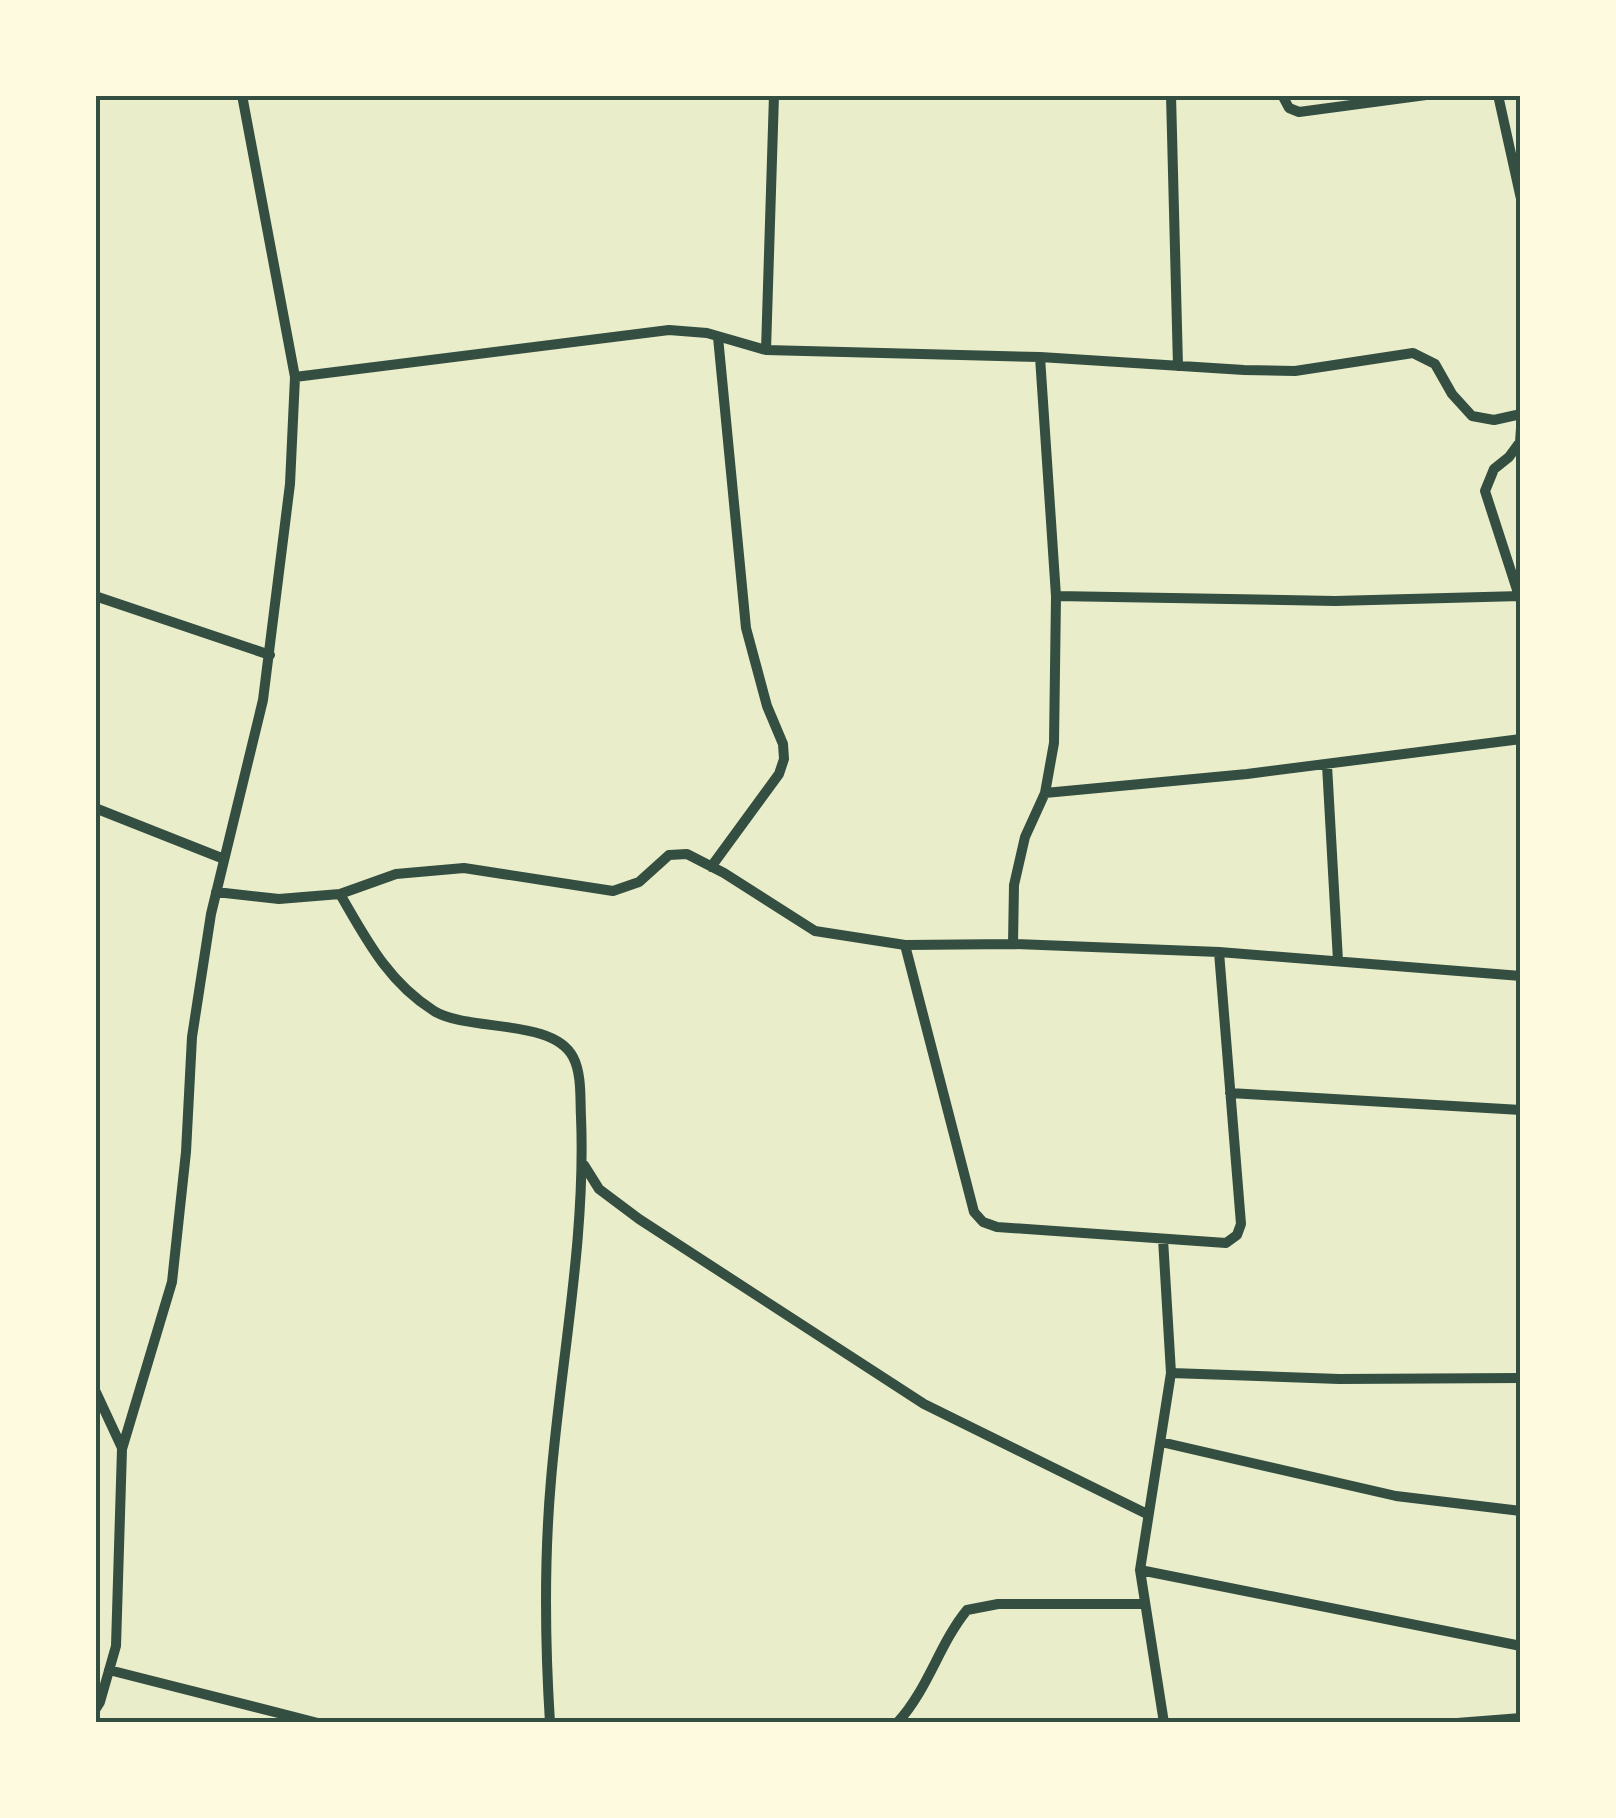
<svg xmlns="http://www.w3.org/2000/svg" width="1616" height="1818" font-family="Raleway,sans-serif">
<rect width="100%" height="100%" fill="#e9edc9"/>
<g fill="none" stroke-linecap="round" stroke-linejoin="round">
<path stroke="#344e41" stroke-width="10" d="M1171 95 1178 366
M1282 95 1289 108 1299 112 1426 95
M1498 95 1521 199
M766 350 774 95
M295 377 669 330 707 333 766 350 1040 357 1244 370 1295 371 1413 353 1435 364 1452 394 1472 416 1494 420 1521 414
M95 596 270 655
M1056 596 1335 601 1521 596
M1520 599 1485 491 1494 469 1509 457 1520 442 1521 428
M1327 765 1338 961
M1045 793 1247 774 1521 739
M95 808 224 859
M711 867 779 774 784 759 783 744 767 706 746 628 718 337
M216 892 279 899 340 894 396 874 464 868 613 891 639 882 669 855 687 854 724 873 815 931 905 945 1013 944 1219 952 1521 976
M340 894C366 939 388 982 434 1011 468 1032 553 1018 573 1057 582 1074 580 1099 581 1117 586 1238 561 1360 551 1480 544 1560 545 1643 550 1723
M1013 944 1014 885 1025 837 1045 793 1054 743 1056 596 1040 357
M905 945 974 1212 983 1222 997 1227 1226 1243 1237 1235 1241 1224 1219 952
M1230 1093 1521 1110
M584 1165 599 1189 639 1219 924 1404 1147 1514
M1163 1239 1171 1373 1140 1570 1164 1723
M1171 1373 1339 1379 1521 1378
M95 1390 122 1448
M1161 1442 1396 1496 1521 1511
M1140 1570 1521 1646
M109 1670 318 1723
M95 1710 100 1702 116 1646 122 1449 172 1282 186 1152 192 1037 211 914 263 700 290 484 295 377 242 95
M897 1723C928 1690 939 1644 967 1610L998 1604H1145
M1457 1723 1521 1718"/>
</g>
<rect width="1616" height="1818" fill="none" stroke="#fefae0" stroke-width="195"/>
<rect x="98" y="98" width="1420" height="1622" fill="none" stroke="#344e41" stroke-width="4"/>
</svg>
